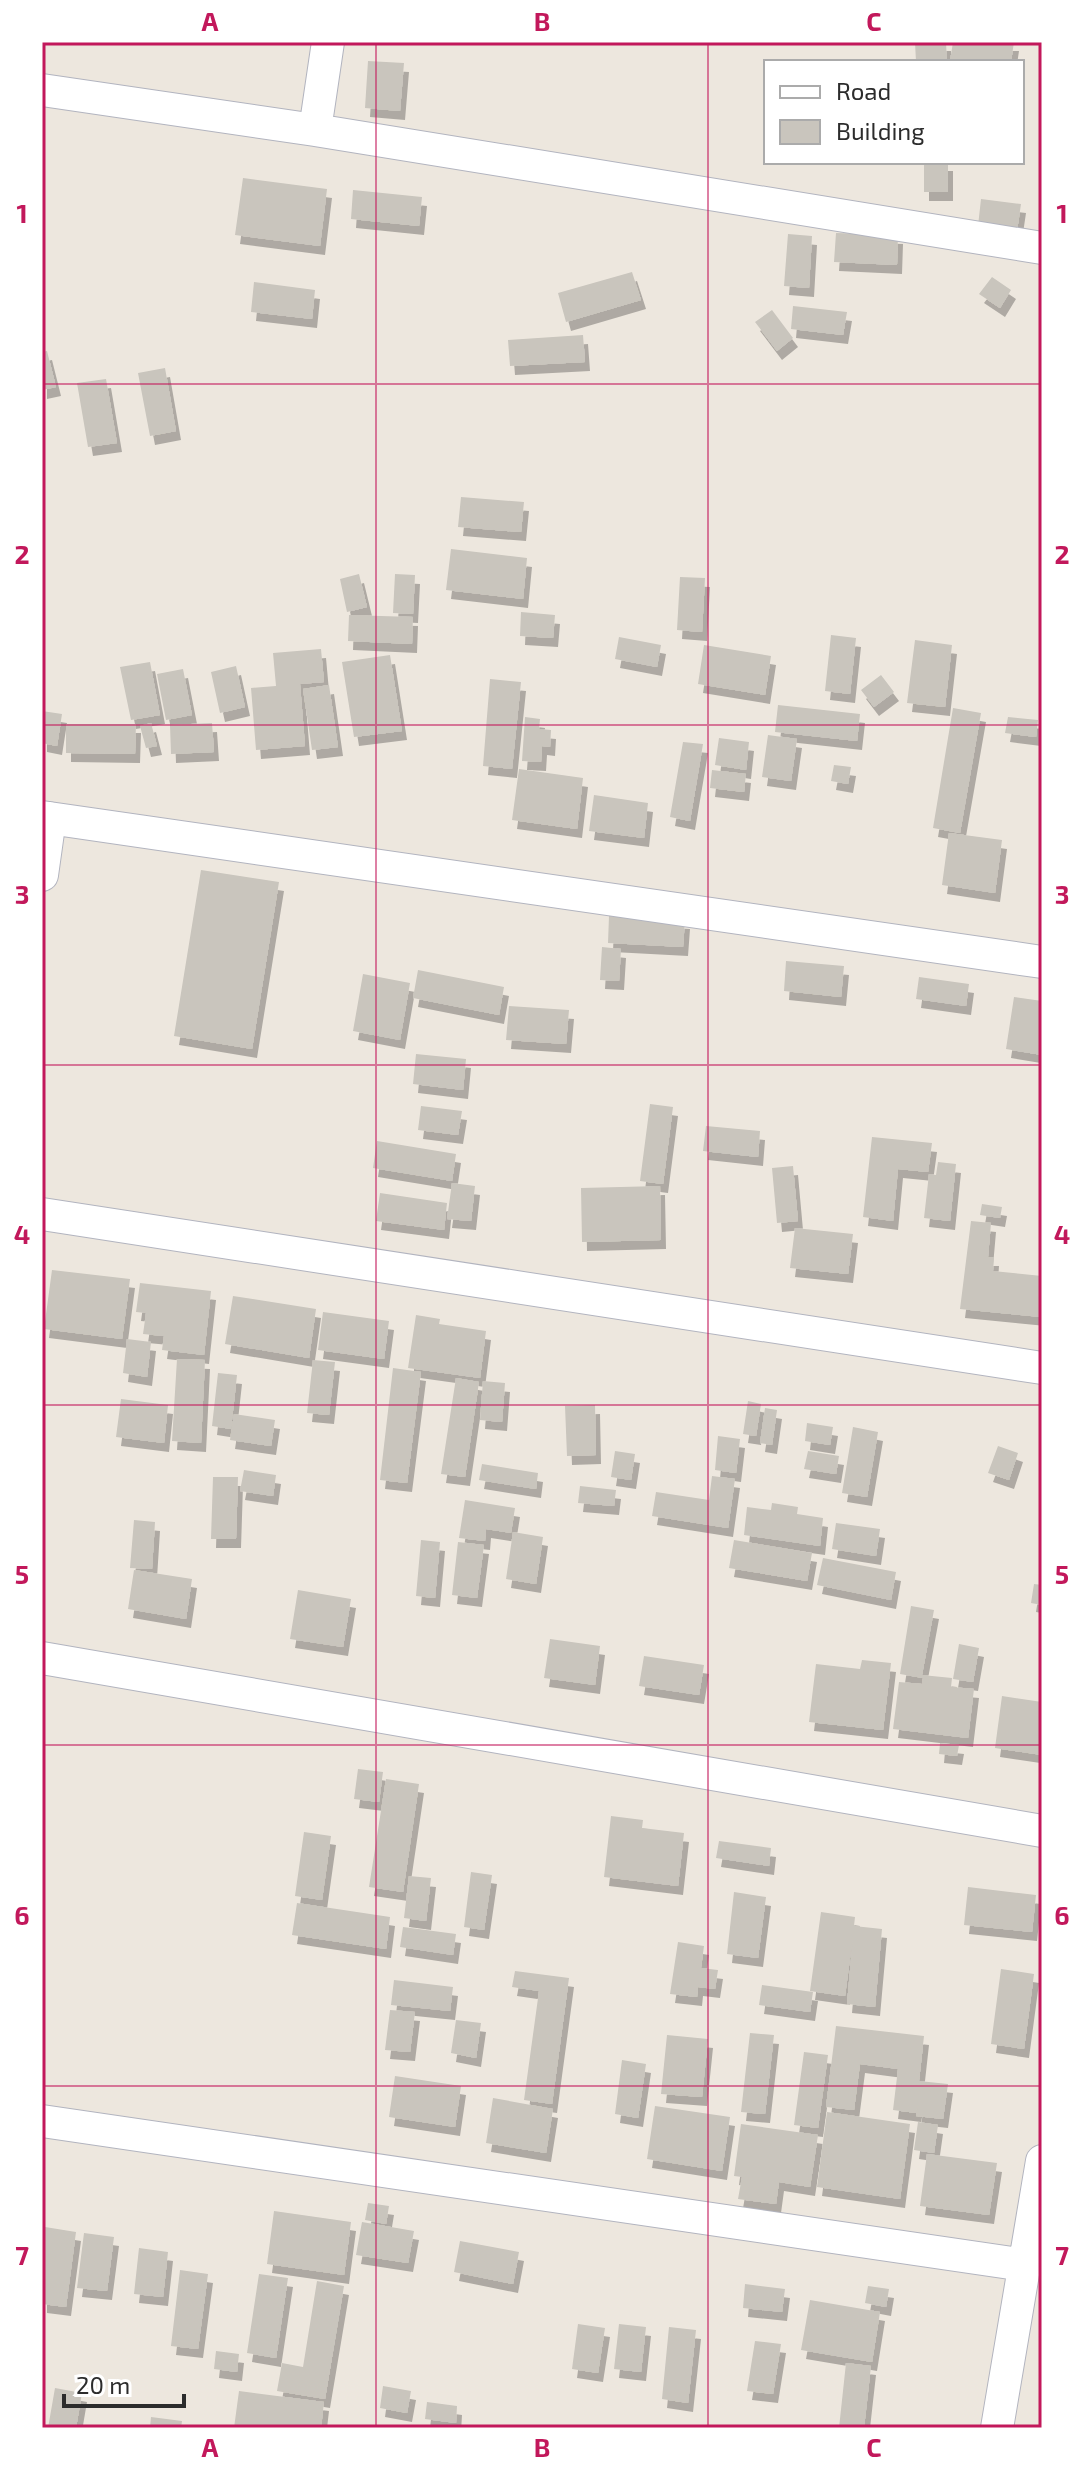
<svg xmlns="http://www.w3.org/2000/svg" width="1084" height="2470" font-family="'Exo 2',sans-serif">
<defs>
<filter id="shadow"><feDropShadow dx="5" dy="9" stdDeviation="0" flood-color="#0004"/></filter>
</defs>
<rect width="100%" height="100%" fill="#ede7de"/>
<path fill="#c9c5bd" filter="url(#shadow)" d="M915 42H946L947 62H916Z
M953 42H1014L1011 62 950 61Z
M368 61 404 63 400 111 365 108Z
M924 162H948V192H924Z
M243 178 327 189 320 246 235 235Z
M353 190 422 197 419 226 351 219Z
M981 199 1021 204 1017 231 978 226Z
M836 233 898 235 897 265 834 262Z
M788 234 812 236 809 288 784 286Z
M632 272 641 300 566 322 558 293Z
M992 277 1011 290 1000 308 979 294Z
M254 282 315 290 312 319 251 312Z
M793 306 847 312 843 335 791 329Z
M772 310 793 338 777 351 755 322Z
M583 335 585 362 510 366 508 340Z
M47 351 56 387 42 390V352Z
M165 368 176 431 150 436 138 373Z
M106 379 117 443 88 447 77 383Z
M461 497 524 502 521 532 458 527Z
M451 549 527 558 523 599 446 590Z
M359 574 367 607 347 612 340 579Z
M395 574 415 575 413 614 393 613Z
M680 577 705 578 702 632 677 630Z
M521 612 555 615 553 638 520 636Z
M349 615 413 617 412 644 348 641Z
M831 635 856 638 850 694 825 691Z
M619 637 661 645 657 667 615 659Z
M915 640 952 645 945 707 907 703Z
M704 645 771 656 765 695 698 684Z
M321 649 324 682 300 684 305 746 256 750 251 688 276 686 273 653Z
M390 655 402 731 354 737 342 662Z
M150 662 160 715 131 720 120 667Z
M236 666 245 707 220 713 211 672Z
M183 669 192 715 166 720 157 674Z
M881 675 894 692 874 707 861 690Z
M490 679 521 682 512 769 483 766Z
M329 685 338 747 312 750 303 689Z
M778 705 860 714 857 741 775 732Z
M953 708 981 713 960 833 933 828Z
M42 711 62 714 57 746 42 743Z
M525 717 540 719 539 729 551 730 550 747 542 746 541 762 522 761Z
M1008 717 1038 720 1036 737 1005 733Z
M151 723 157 746 146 748 140 726Z
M212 723 214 752 171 754 170 725Z
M66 724H136L135 754 66 753Z
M768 735 797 739 791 781 762 777Z
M719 738 749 742 746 770 715 765Z
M683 742 703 744 690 821 670 817Z
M834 765 851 767 848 784 831 781Z
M519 769 583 778 577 829 512 820Z
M712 770 746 774 744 792 710 788Z
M594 795 648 803 644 838 589 831Z
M949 833 1002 840 995 893 942 885Z
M201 870 279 882 252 1049 174 1036Z
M609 916 685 920 683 947 608 943Z
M602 947 621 949 619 981 600 980Z
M786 961 844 966 841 997 784 991Z
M418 970 504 987 499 1015 413 998Z
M363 974 410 983 400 1040 353 1031Z
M919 977 969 984 966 1006 916 999Z
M1014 997 1042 1001V1055L1006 1049Z
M509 1006 569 1010 566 1044 506 1040Z
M416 1054 466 1059 463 1090 413 1084Z
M650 1104 673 1107 663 1184 640 1181Z
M421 1106 462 1111 458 1135 418 1130Z
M706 1126 760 1131 758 1157 703 1151Z
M872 1137 932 1143 928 1172 898 1169 893 1221 863 1217Z
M377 1141 456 1154 452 1181 373 1168Z
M938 1162 956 1164 950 1221 924 1218 929 1174 936 1175Z
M793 1166 798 1221 777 1223 772 1168Z
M452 1183 475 1186 471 1221 447 1219Z
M660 1186 661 1240 582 1242 581 1188Z
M380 1193 447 1203 444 1230 376 1221Z
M982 1204 1002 1207 1000 1218 980 1215Z
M971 1221 991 1223 988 1257H994L993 1271 1042 1276 1041 1317 960 1309Z
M795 1228 853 1234 848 1274 790 1268Z
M52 1270 130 1279 122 1339 44 1329Z
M140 1283 211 1291 204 1355 162 1350 164 1336 143 1334 146 1313 136 1312Z
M233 1296 316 1309 309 1358 225 1344Z
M323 1312 389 1321 384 1359 318 1350Z
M416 1315 440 1319 439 1324 486 1331 480 1378 408 1368Z
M127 1339 151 1342 147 1377 123 1373Z
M177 1359 205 1360 201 1443 172 1441Z
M313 1360 335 1362 329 1415 307 1413Z
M393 1368 421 1372 407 1483 380 1480Z
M218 1373 237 1375 231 1429 212 1426Z
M456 1378 479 1382 465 1477 441 1474Z
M483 1381 505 1383 502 1422 480 1420Z
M121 1399 168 1405 164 1443 116 1437Z
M748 1401 761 1404 756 1436 743 1434Z
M595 1405 596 1455 567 1456 565 1406Z
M765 1408 777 1410 772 1445 760 1443Z
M234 1414 275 1420 271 1446 230 1440Z
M807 1423 833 1427 830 1445 805 1441Z
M853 1427 878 1432 867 1497 842 1493Z
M718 1436 740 1439 736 1473 715 1470Z
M998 1446 1018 1453 1009 1480 988 1473Z
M615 1451 635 1454 631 1480 611 1477Z
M808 1451 839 1456 836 1474 804 1469Z
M482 1464 538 1473 536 1489 479 1480Z
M244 1470 276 1475 273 1496 240 1491Z
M712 1476 735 1479 728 1528 652 1516 656 1492 709 1500Z
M213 1477H238L236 1539H211Z
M580 1486 616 1490 614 1506 578 1503Z
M465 1500 515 1508 511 1533 486 1529 485 1541 459 1538Z
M772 1503 798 1507 797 1514 823 1518 820 1546 744 1535 747 1507 771 1510Z
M134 1520 155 1522 152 1569 130 1568Z
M836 1523 880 1529 876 1556 832 1549Z
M513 1532 543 1537 536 1584 506 1579Z
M421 1540 440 1542 435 1598 416 1596Z
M734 1540 812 1553 807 1581 729 1568Z
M458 1542 484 1545 477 1598 452 1595Z
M823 1558 896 1572 891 1600 817 1585Z
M134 1570 192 1579 186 1619 128 1609Z
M1034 1584 1042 1585V1605L1031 1603Z
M298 1590 351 1599 343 1647 290 1639Z
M911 1606 934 1610 922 1675 952 1678 951 1687 974 1689 968 1738 893 1729 899 1682 922 1684 923 1678 900 1674Z
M550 1639 600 1646 595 1685 544 1678Z
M959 1644 979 1648 973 1682 953 1679Z
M644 1656 704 1665 699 1695 639 1686Z
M862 1660 891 1663 883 1730 809 1722 816 1664 860 1669Z
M1002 1696 1042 1702V1755L995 1748Z
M940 1743 959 1745 957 1756 939 1754Z
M358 1769 383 1772 379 1802 354 1799Z
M386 1779 419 1784 403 1892 369 1887Z
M611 1816 643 1820 642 1828 684 1833 678 1886 604 1877Z
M304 1832 331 1836 322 1900 295 1896Z
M719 1841 771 1848 769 1866 716 1858Z
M471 1872 492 1875 484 1930 464 1927Z
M409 1876 431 1878 426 1921 404 1918Z
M968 1887 1036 1895 1032 1932 964 1925Z
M734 1892 766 1897 758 1958 727 1954Z
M297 1903 390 1917 386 1949 292 1935Z
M821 1912 855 1917 854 1926 882 1929 875 2007 847 2004 853 1936 845 1996 810 1991Z
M403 1927 456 1934 453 1955 400 1947Z
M678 1942 704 1946 701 1968 718 1970 715 1989 698 1987 697 1997 670 1994Z
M1001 1969 1034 1974 1024 2049 991 2044Z
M515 1971 569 1978 552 2104 524 2100 539 1991 512 1987Z
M394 1980 453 1987 450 2011 391 2005Z
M762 1985 813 1992 810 2012 759 2005Z
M390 2010 415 2012 410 2052 385 2050Z
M456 2020 481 2023 476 2058 451 2053Z
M836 2026 924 2036 919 2081 948 2084 943 2119 916 2116 918 2104 916 2113 893 2110 898 2069 860 2064 854 2110 826 2107Z
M750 2033 774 2035 765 2114 741 2112Z
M667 2035 708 2039 702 2097 661 2094Z
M804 2052 828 2055 818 2128 794 2125Z
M622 2060 646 2064 638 2118 615 2114Z
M395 2076 461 2086 455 2127 389 2117Z
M493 2098 553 2109 546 2153 486 2143Z
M655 2106 730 2117 722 2171 647 2159Z
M827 2112 910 2124 900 2199 817 2187Z
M918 2122 938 2125 934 2153 914 2150Z
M741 2124 818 2135 810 2187 779 2182 776 2204 738 2199 742 2177 734 2176Z
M927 2154 997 2163 989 2215 920 2206Z
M368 2203 389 2206 386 2224 365 2220Z
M274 2211 351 2222 344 2275 267 2264Z
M362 2222 414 2231 408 2263 356 2255Z
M45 2227 76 2232 66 2307 42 2304V2248Z
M84 2233 114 2237 107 2291 77 2288Z
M460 2241 519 2252 513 2284 454 2272Z
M139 2248 168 2252 163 2297 134 2294Z
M180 2270 208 2274 198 2349 171 2346Z
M259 2274 288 2278 276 2358 247 2353Z
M317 2281 344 2286 325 2399 277 2391 282 2363 303 2367Z
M745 2284 785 2289 782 2312 743 2308Z
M868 2286 889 2289 886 2307 865 2303Z
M810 2300 880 2312 872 2362 801 2350Z
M578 2324 605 2328 598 2373 572 2369Z
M619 2324 646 2327 641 2372 614 2369Z
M669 2327 696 2330 688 2403 662 2399Z
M755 2341 781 2344 773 2394 747 2391Z
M216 2351 239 2354 237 2372 214 2369Z
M846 2363 871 2366 864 2428H839Z
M383 2386 411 2391 407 2413 380 2408Z
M55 2388 82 2393 76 2428H48Z
M239 2391 324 2402 321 2428H234Z
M427 2402 457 2406 456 2423 425 2419Z
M151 2417 182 2421 181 2428H150Z"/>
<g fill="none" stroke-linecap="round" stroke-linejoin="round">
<g stroke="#b2b4bf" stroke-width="34">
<path id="minor" d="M42 90 315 130 328 42
M315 130 1042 248
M42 817 1042 962
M42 875 50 818
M42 1214 1042 1368
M42 1658 1042 1831
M42 2121 1025 2265
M997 2428 1042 2161"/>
</g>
<use href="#minor" stroke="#fff" stroke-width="32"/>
</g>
<path fill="none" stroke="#c2185b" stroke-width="2" stroke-opacity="0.55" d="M376 42V2428M708 42V2428M42 384H1042M42 725H1042M42 1065H1042M42 1405H1042M42 1745H1042M42 2086H1042"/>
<rect width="1084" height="2470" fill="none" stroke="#ffffff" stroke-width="88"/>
<rect x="764" y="60" width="260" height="104" fill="#ffffff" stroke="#ababab" stroke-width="2"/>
<rect x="780" y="86" width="40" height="12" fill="#ffffff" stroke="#ababab" stroke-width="2"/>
<text x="836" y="100" font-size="24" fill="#2c2c2c">Road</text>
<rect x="780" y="120" width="40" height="24" fill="#c9c5bd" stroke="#ababab" stroke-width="2"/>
<text x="836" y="140" font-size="24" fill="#2c2c2c">Building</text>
<path d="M64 2394v12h120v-12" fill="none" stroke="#2c2c2c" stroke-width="4"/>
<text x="76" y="2394" font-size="24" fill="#2c2c2c" stroke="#ffffff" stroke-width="6" paint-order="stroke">20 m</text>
<rect x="44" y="44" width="996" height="2382" fill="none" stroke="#c2185b" stroke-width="3"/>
<g font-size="26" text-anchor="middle" font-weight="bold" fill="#c2185b">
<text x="210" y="31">A</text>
<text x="542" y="31">B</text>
<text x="874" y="31">C</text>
<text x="22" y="223">1</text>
<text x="1062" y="223">1</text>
<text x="22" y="564">2</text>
<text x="1062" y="564">2</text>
<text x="22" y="904">3</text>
<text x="1062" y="904">3</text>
<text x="22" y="1244">4</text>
<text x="1062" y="1244">4</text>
<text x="22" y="1584">5</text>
<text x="1062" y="1584">5</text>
<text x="22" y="1925">6</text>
<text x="1062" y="1925">6</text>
<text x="22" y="2265">7</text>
<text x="1062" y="2265">7</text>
<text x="210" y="2457">A</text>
<text x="542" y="2457">B</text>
<text x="874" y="2457">C</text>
</g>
</svg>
